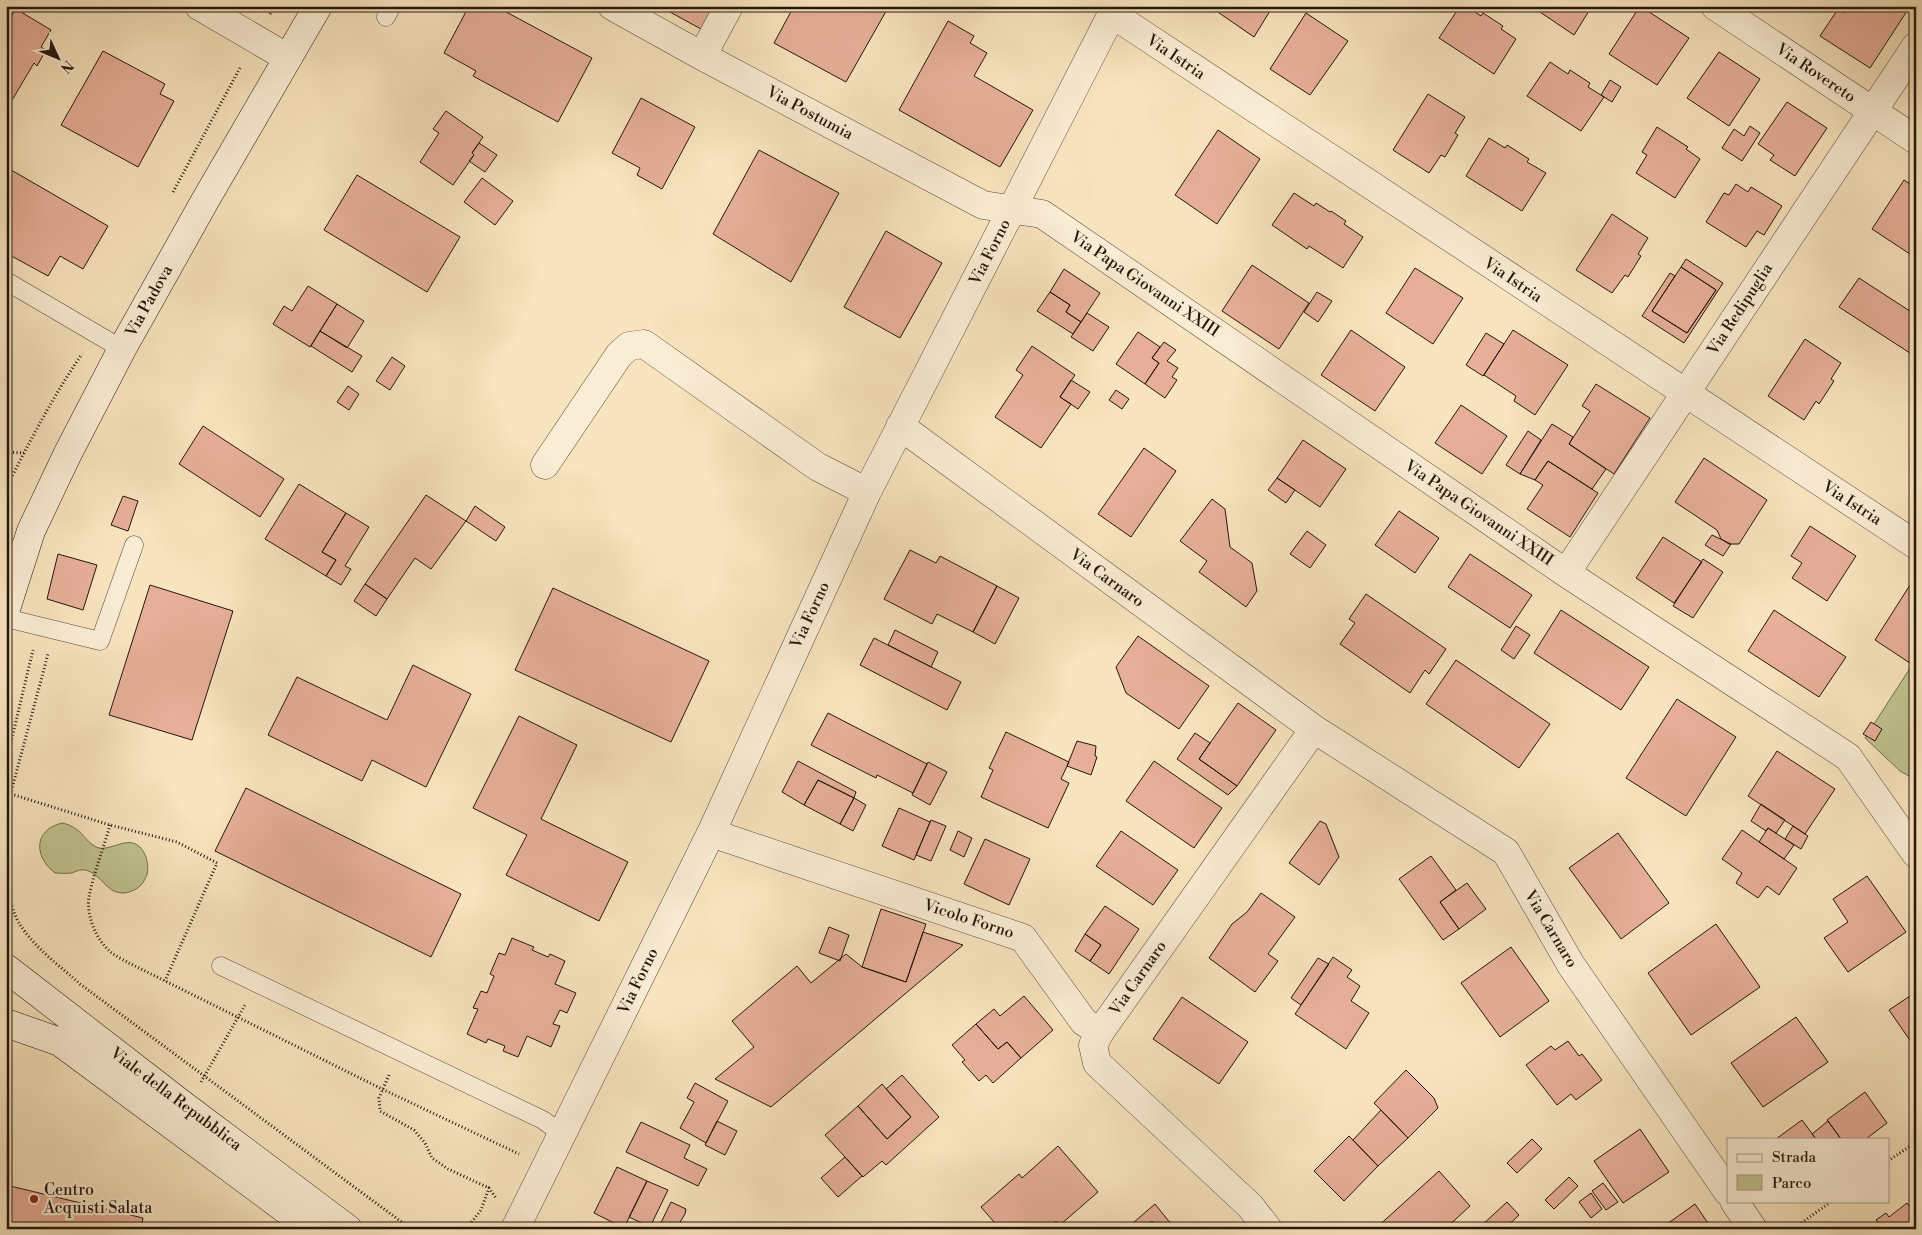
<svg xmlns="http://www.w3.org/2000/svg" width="1922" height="1235" font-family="'Libre Bodoni',serif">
<rect width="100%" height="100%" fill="#f8e4be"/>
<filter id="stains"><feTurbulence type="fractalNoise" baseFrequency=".004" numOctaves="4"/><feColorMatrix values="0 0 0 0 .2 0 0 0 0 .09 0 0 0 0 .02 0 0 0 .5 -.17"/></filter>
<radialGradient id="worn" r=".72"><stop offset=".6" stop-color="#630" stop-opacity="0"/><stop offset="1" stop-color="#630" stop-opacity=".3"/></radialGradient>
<path fill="#c0c38f" stroke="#726d4e" d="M1916 659V780L1900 771 1865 738Z
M62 823C83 827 85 844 99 848 114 851 135 829 146 857 148 864 149 873 145 879 141 888 132 892 124 893 106 894 101 873 85 870 80 869 76 872 71 873 66 874 60 873 55 873 34 857 33 830 62 823Z"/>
<path fill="#e7af99" stroke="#23170c" d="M469 6H495L592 58 558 122 473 76 476 71 444 53Z
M659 6H699L710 12 701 29Z
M794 6H889L846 82 774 43Z
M1209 6H1273L1254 37Z
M1460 6H1466L1481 16 1483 13 1503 26 1501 29 1516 39 1494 74 1439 38Z
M1531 6H1592L1574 35Z
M1640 6 1689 38 1657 85 1609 54Z
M1849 6H1900L1907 11 1870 68 1820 36 1838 9 1844 13Z
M16 9 51 30 41 47 46 50 37 66 34 63 8 107 6 106V26Z
M1306 13 1348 41 1310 95 1270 69Z
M948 21 974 36 970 43 987 53 974 76 1033 110 1000 167 899 110Z
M103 51 165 84 160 94 174 101 138 167 61 125Z
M1719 52 1760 79 1729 126 1687 98Z
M1550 62 1568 74 1570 70 1590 83 1588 87 1604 97 1581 131 1527 96Z
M1610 80 1621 87 1612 102 1601 95Z
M1428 94 1465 117 1455 133 1458 135 1445 157 1441 155 1429 173 1393 150Z
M641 98 695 127 662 189 637 175 640 168 612 153Z
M1787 102 1827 128 1795 176 1770 160 1774 155 1758 144Z
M446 111 483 137 472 153 474 155 453 185 420 162 439 133 433 129Z
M1750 126 1760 133 1742 161 1722 148 1734 129 1744 136Z
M1657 127 1688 147 1686 149 1700 159 1675 198 1636 173 1647 155 1642 152Z
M1218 130 1260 159 1217 224 1175 195Z
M1489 138 1505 148 1507 145 1529 159 1527 162 1546 173 1522 211 1466 176Z
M479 143 497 155 485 172 469 161 474 155 472 153Z
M759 150 839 193 791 282 713 234Z
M6 167 108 226 83 269 60 256 48 276 6 253Z
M357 175 460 237 427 292 324 230Z
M482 178 513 201 495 225 464 202Z
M1904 180 1916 188V258L1872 229Z
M1736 184 1748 192 1751 187 1782 206 1764 235 1757 231 1746 247 1706 222 1724 193 1729 195Z
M1294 193 1314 206 1316 203 1330 212 1331 211 1346 221 1344 224 1363 237 1343 268 1309 246 1307 249 1272 225Z
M1612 214 1648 238 1638 254 1641 256 1628 277 1625 275 1612 293 1576 270Z
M886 231 942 263 900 338 844 307Z
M1686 259 1723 283 1684 343 1642 316 1670 273 1675 276 1652 311 1687 333 1716 290 1681 267Z
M1252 265 1309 303 1279 349 1222 311Z
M1681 267 1716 290 1687 333 1652 311Z
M1415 268 1463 298 1433 344 1386 313Z
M1064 269 1100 293 1081 322 1066 312 1070 305 1050 292Z
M1859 278 1916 315V357L1839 307Z
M308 286 337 304 310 347 273 324 284 306 292 311Z
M1050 292 1070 305 1066 312 1081 322 1073 334 1037 311Z
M1317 292 1332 301 1318 322 1304 312Z
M337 304 364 321 347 348 320 331Z
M1087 313 1109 327 1093 351 1071 337Z
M1351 330 1405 367 1375 411 1321 375Z
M1513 330 1568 365 1535 415 1514 401 1516 396 1484 375Z
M320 331 362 356 352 372 311 346Z
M1138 332 1160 347 1152 358 1159 363 1145 384 1116 364Z
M1486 333 1504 344 1483 376 1466 365Z
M1805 339 1841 363 1831 379 1834 381 1819 404 1816 401 1804 420 1768 396Z
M1164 342 1176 350 1167 361 1178 368 1172 377 1177 380 1165 398 1145 384 1159 363 1152 358Z
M1032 346 1075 375 1060 397 1071 404 1041 448 995 417 1023 375 1016 370Z
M392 357 405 366 390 390 376 381Z
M1071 380 1090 392 1078 409 1060 397Z
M1596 384 1650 418 1614 474 1569 444 1590 411 1582 406Z
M348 386 359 394 349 410 337 402Z
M1116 390 1129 399 1122 409 1109 400Z
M1461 405 1507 436 1482 474 1435 443Z
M1552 424 1573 437 1569 444 1606 469 1592 489 1548 461 1535 480 1520 474Z
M203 426 284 479 260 517 179 464Z
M1528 431 1541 440 1520 474 1506 465Z
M1303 440 1346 469 1320 507 1277 478Z
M1144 448 1176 471 1131 537 1098 514Z
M1704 458 1767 500 1739 544H1729L1721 539 1717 530 1675 502Z
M1548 461 1598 493 1570 537 1527 509 1543 485 1535 480Z
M1277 478 1295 490 1286 503 1268 490Z
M299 484 346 513 322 552 336 560 326 576 265 539Z
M426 495 466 521 431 569 415 558 387 599 365 584Z
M123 496 138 501 128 531 111 525Z
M1212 499 1225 509 1230 547 1252 563 1257 591 1246 607 1199 572 1207 561 1180 541Z
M475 506 505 527 496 541 466 521Z
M1399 511 1439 538 1415 573 1375 545Z
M346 513 369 527 345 566 351 569 341 585 326 576 336 560 322 552Z
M1810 526 1856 556 1827 601 1792 578 1802 563 1791 556Z
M1307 531 1326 545 1310 568 1290 554Z
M1712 535 1731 544 1723 556 1705 545Z
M1663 537 1702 562 1674 603 1636 578Z
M910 550 936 563 940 556 997 586 973 632 937 614 932 624 884 599Z
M58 554 97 565 83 610 47 599Z
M1470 554 1532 595 1510 628 1448 587Z
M1703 559 1723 572 1693 618 1673 606Z
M365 584 387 599 376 616 354 601Z
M150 585 233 611 192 740 109 715Z
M1910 585 1916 589V667L1875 640Z
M997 586 1019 598 995 644 973 632Z
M553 588 709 661 671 742 515 670Z
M1366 594 1446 649 1429 674 1425 670 1410 693 1340 644 1355 623 1349 619Z
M1561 610 1649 667 1621 710 1534 653Z
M1774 610 1846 657 1819 697 1748 651Z
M1516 626 1530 635 1514 659 1501 650Z
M895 630 938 652 931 667 888 645Z
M1138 636 1209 686 1179 729 1126 693 1116 667Z
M874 638 961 682 947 710 860 665Z
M1456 660 1550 724 1519 768 1426 704Z
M413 665 471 694 426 787 372 760 362 781 268 735 297 677 387 720Z
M1677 699 1736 737 1686 816 1626 778Z
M1238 703 1276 730 1237 786 1199 759Z
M828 713 927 764 913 793 877 775 876 778 811 745Z
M519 716 577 745 541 819 628 862 599 921 506 875 527 835 473 808Z
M1871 722 1882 729 1875 741 1863 734Z
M1006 732 1069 762 1061 779 1069 783 1048 828 981 797 993 770 989 768Z
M1195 733 1210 743 1199 759 1237 786 1228 795 1177 759Z
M1077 741 1096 746 1095 756 1097 757 1091 775 1067 766Z
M1777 751 1835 789 1805 834 1748 796Z
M798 761 856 792 854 798 818 780 804 805 782 792Z
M1154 761 1222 808 1194 848 1126 801Z
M928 762 947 772 930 805 912 795Z
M818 780 854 798 840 824 804 805Z
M246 788 461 894 431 957 215 851Z
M854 798 866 805 853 831 840 824Z
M1761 804 1785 820 1776 833 1768 828 1766 831 1751 821Z
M899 808 930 822 914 860 882 846Z
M931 820 946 826 931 861 916 855Z
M1320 821 1326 824 1339 857 1319 885 1289 863Z
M1793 826 1808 836 1801 849 1785 839Z
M1768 828 1794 845 1784 859 1759 842Z
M1742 830 1797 868 1779 895 1767 886 1758 898 1736 883 1742 873 1722 859Z
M958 831 972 838 964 857 950 850Z
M1121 831 1178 870 1153 905 1096 866Z
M1618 833 1669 903 1621 939 1569 868Z
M985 839 1030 859 1009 905 964 884Z
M1431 856 1456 890 1440 902 1459 929 1443 940 1399 879Z
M1867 876 1906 932 1848 972 1824 938 1848 922 1833 899Z
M1467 883 1486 909 1459 929 1440 902Z
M1261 893 1295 917 1268 954 1278 961 1255 992 1209 958 1232 924 1247 912Z
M1105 906 1139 929 1109 974 1090 961 1101 945 1085 934Z
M881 909 926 924 906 982 862 967Z
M1716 924 1760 987 1691 1035 1648 973Z
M829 927 849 935 840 961 819 953Z
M923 932 963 945 771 1107 715 1079 754 1047 732 1021 797 966 811 983 846 954 862 967 906 982Z
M1085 934 1101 945 1090 961 1075 951Z
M512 938 534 947 532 950 548 957 550 954 565 961 555 984 576 993 567 1013 560 1010 553 1024 560 1026 551 1047 527 1036 518 1057 503 1051 505 1046 488 1039 486 1043 467 1034 478 1009 473 1008 481 991 487 993 494 976 490 974 499 953 505 955Z
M1511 947 1549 1001 1500 1037 1461 983Z
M1333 957 1352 970 1347 977 1360 986 1351 1001 1369 1013 1346 1049 1295 1014Z
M1318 958 1329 964 1301 1005 1291 998Z
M1916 992V1049L1889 1010Z
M1024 996 1053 1030 1021 1058 1007 1042 998 1049 976 1024 994 1009 1000 1016Z
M1182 997 1248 1042 1219 1084 1153 1039Z
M1796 1017 1828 1062 1763 1107 1731 1063Z
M976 1024 998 1049 1007 1042 1021 1058 993 1083 986 1075 979 1081 962 1062 965 1060 952 1045Z
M1568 1041 1579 1056 1582 1054 1602 1080 1576 1100 1571 1094 1557 1105 1526 1065 1551 1046 1555 1050Z
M1406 1070 1434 1098 1438 1108 1408 1138 1374 1103Z
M902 1075 939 1117 886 1165 882 1161 863 1177 825 1135 858 1106 887 1139 911 1117 886 1089Z
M695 1083 728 1101 706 1143 680 1128 694 1102 687 1098Z
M882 1084 911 1117 887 1139 858 1106Z
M1865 1092 1887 1123 1866 1139H1841L1827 1120Z
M1381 1110 1408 1138 1378 1166 1353 1140Z
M1802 1120 1816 1139H1776Z
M717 1121 737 1131 725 1155 705 1145Z
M1828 1121 1841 1139H1816L1812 1134Z
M641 1122 690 1145 684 1158 707 1169 698 1186 626 1152Z
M1640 1129 1669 1172 1623 1203 1594 1161Z
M1349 1136 1378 1166 1344 1201 1314 1171Z
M1532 1139 1542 1149 1517 1173 1507 1163Z
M1058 1146 1098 1192 1060 1225 1056 1221 1048 1229H1000L981 1207 1019 1174 1022 1178Z
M845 1157 862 1176 838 1197 821 1178Z
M617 1167 647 1181 624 1228 594 1213Z
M1439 1171 1470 1206 1445 1229H1375Z
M1569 1177 1578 1186 1554 1209 1545 1200Z
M647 1181 668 1190 650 1227 629 1217Z
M1603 1183 1618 1202 1606 1210 1592 1191Z
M6 1185 143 1218 141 1229H6Z
M1591 1193 1602 1209 1591 1218 1579 1202Z
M671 1202 686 1209 685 1214 676 1229H658Z
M1507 1202 1519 1215 1504 1229H1483L1481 1226Z
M1907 1203 1916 1215V1229H1874L1880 1225 1876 1220 1886 1213 1889 1217Z
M1155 1204 1175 1229H1159L1152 1221 1143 1229H1126Z
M1695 1204 1712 1229H1660Z"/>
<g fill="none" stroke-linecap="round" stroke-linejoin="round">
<g stroke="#584a38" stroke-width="19">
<path id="lane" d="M386 17 392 6
M6 281 122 349
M6 618 100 641 134 545
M221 966 543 1120 562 1134"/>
</g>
<g stroke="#584a38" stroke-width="29">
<path id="street" d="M199 6 288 58
M612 6 702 56 983 205 1042 214 1566 573 1848 757 1916 854
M1715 6 1916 140
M1112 14 1916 545
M702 56 729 6
M900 426 1314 729 1506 852 1571 965 1728 1192
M545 465 619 355 629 346 644 344 818 467 867 492
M1566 573 1916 46
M712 831 726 838 1023 938 1084 1022 1100 1032
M1734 1201 1753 1229
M515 1229 712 831 867 492 1116 6
M1268 1229 1250 1206 1097 1063 1093 1045 1100 1032 1314 729"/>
</g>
<g stroke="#23170c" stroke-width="29">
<path id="secondary" d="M6 609 31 531 68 453 122 349 206 199 318 6
M6 968 183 1105 348 1229
M6 1023 60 1042 312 1229"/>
</g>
<path stroke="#23170c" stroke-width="3" stroke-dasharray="1 2.5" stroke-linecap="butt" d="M270 14 275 6
M173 192 241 66
M6 452 24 453
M6 488C29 443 53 396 82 354
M6 763 33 650
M11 794 110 825 177 842 217 863 165 981
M6 811 48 654
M110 825C104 847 93 875 89 897 86 916 97 942 112 953 117 957 124 960 129 963L382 1089 519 1154
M6 882C9 896 13 915 21 926 36 949 60 966 80 984L411 1229
M389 1075 379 1098 380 1111 414 1130 425 1143 432 1158 448 1169 489 1188
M201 1082 245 1005
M1888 1161 1916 1142
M464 1229 467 1228 481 1210 489 1188 496 1198
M1793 1229 1832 1201"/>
<use href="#lane" stroke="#faedd5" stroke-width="18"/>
<use href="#street" stroke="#faedd5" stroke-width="28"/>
<use href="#secondary" stroke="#faedd5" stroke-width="28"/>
</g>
<circle fill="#8f2418" stroke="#faedd5" stroke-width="2" cx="34" cy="1199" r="5"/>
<g text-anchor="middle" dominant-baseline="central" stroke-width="4.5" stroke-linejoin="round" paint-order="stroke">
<g font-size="16" fill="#23170c" stroke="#faedd5">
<text transform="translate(1176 57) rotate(34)">Via Istria</text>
<text transform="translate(1816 73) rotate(34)">Via Rovereto</text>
<text transform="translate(810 113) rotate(28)">Via Postumia</text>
<text transform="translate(990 252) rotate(-63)">Via Forno</text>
<text transform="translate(1513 280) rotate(34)">Via Istria</text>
<text transform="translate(1145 284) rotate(34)">Via Papa Giovanni XXIII</text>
<text transform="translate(149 301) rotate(-61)">Via Padova</text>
<text transform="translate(1740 309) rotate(-57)">Via Redipuglia</text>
<text transform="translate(1852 503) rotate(33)">Via Istria</text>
<text transform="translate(1479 513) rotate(34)">Via Papa Giovanni XXIII</text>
<text transform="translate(1107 578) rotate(36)">Via Carnaro</text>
<text transform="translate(810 615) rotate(-65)">Via Forno</text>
<text transform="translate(969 919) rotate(18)">Vicolo Forno</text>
<text transform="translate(1551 929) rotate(59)">Via Carnaro</text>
<text transform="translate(1138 978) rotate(-55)">Via Carnaro</text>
<text transform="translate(638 981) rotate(-64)">Via Forno</text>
<text transform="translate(176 1099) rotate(37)">Viale della Repubblica</text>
</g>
<g font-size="16" fill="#23170c" stroke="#faedd5" text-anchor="start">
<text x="44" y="1190">Centro<tspan x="44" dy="18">Acquisti Salata</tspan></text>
</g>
</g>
<rect width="1922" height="1235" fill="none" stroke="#f8e4be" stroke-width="25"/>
<rect x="8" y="8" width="1907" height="1220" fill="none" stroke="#23170c" stroke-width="2.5"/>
<rect x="12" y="12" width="1897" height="1210" fill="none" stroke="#23170c"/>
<rect x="1727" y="1138" width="162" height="65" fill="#faedd5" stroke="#a49785"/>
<rect x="1737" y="1154" width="25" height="8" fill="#faedd5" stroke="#a49785"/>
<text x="1772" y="1162" font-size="15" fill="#23170c">Strada</text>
<rect x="1737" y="1175" width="25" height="15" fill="#c0c38f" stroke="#a49785"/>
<text x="1772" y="1188" font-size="15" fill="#23170c">Parco</text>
<g transform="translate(58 58) rotate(134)" stroke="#faedd5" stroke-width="4" paint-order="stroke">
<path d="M0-4L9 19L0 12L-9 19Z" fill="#23170c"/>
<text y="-8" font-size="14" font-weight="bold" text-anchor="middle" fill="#23170c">N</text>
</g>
<rect width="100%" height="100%" filter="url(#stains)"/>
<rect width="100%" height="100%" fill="url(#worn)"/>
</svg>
